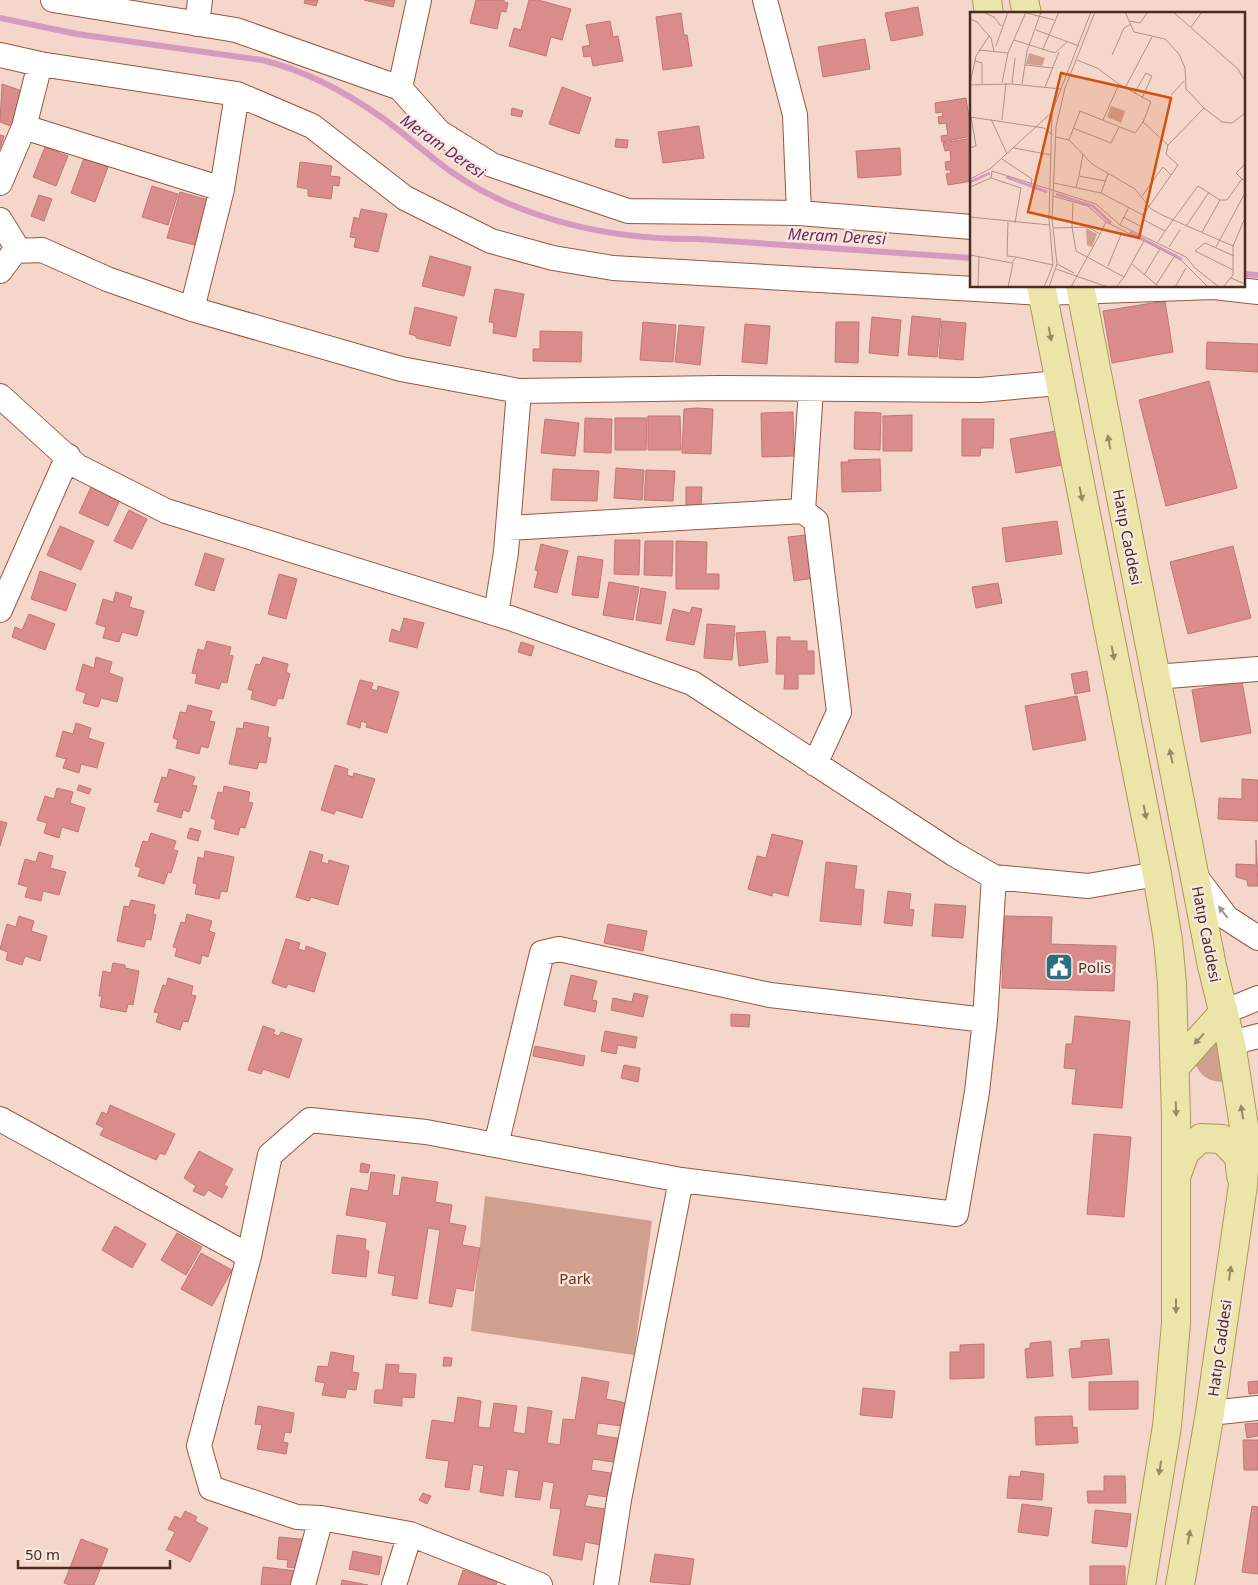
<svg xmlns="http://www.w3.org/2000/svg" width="1258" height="1585" font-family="'Noto Sans',sans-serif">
<rect width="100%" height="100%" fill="#f5d6ca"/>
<path fill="#d0a08f" d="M1221 1031 1225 1082C1208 1082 1198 1075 1194 1059Z
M485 1196 652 1221 634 1355 471 1331Z"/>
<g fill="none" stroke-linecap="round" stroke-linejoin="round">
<path stroke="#d59ac0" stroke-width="6" d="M0 18 77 34 262 60C307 71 346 92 384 119 407 136 429 156 453 173 523 221 614 240 698 239L972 258
M1244 274 1258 275"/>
</g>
<path fill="#da8c8a" stroke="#c27674" d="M305 0H318L316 6 304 3Z
M364 0H395L393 7Z
M476 0H504V2L508 3 506 12 501 11 497 29 470 23Z
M529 0H538L571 9 562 40 551 37 546 56 509 46 514 28 521 30Z
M918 7 923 35 891 41 885 13Z
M681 13 684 35H687L692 66 663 70 656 17Z
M610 21 613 37 618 36 623 61 593 66 591 56 584 57 582 47 590 45 586 25Z
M865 39 870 69 823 77 818 47Z
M2 84 25 92 13 127 0 122Z
M562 87 591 98 579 134 549 124Z
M966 98 972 136 942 142 941 136 948 135 946 123 939 124 938 117 943 116 942 112 936 113 935 103Z
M512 108 523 111 521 117 511 115Z
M699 126 704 158 663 163 658 132Z
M0 135 4 136 0 148Z
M972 138V181L948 185 946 174 951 173 950 170H946L945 162 951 161 950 150 945 151 943 143Z
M616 139 628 140 627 148 615 147Z
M45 147 68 156 56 186 33 177Z
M900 148 901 175 858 178 856 151Z
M84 158 108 167 95 202 71 193Z
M300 162 332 166 330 176 340 177 339 186 333 185 331 199 308 196V189L297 187Z
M152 186 178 194 168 225 142 217Z
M180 192 208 200 195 245 167 238Z
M39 195 52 199 44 221 31 216Z
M361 209 387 214 378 252 354 247 356 238 350 237 354 217 359 219Z
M430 256 471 267 464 296 422 286Z
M495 289 524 294 516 337 493 333 494 323 489 322Z
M1165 301 1173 352 1112 363 1103 311Z
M415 307 457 317 450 346 416 338V336L409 334Z
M912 316 941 319 937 357 908 355Z
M872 317 901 320 898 356 869 353Z
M942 321 966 323 963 360 939 358Z
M643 322 676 325 673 362 640 360Z
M836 322H859L858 363 835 362Z
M745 324 770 326 767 364 742 362Z
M679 325 704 327 700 365 675 362Z
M540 331 582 332 581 362 533 361V349H540Z
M1207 342 1258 344V372L1206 369Z
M1209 381 1237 488 1166 506 1139 400Z
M697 408 713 409 711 454 682 453 684 409Z
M793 412 794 456 762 457 761 413Z
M855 412 881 413 880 450 854 449Z
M912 415V451H883V416Z
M648 416H680L681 450H648Z
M585 418 612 419 611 453 584 452Z
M615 418H647L646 450H615Z
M545 419 579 423 575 456 541 453Z
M962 419H994L993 448H981L980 456H962Z
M1056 431 1062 465 1016 473 1010 439Z
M880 459 881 491 842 492 841 462H849L848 460Z
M616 468 644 470 642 500 614 498Z
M553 469 599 471 597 501 551 500Z
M646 470 675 471 673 501 644 500Z
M91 487 120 500 108 526 79 513Z
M686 487H702L701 507 686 506Z
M129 510 147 519 132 549 114 541Z
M1057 521 1062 554 1006 562 1002 528Z
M60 526 94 541 81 570 47 555Z
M815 534 821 577 794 581 788 537Z
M615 540H640L639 575 614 574Z
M645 541H673L672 576 644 575Z
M676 541 707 542 706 574H719V589H676Z
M541 544 568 551 557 593 534 587 538 571 535 570Z
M1233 546 1251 618 1188 634 1170 562Z
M205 553 224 559 214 591 195 585Z
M578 556 603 560 598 598 572 595Z
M40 571 76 584 66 611 31 599Z
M279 574 297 579 286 619 268 614Z
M609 582 639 587 633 620 603 615Z
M998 583 1002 603 976 608 972 587Z
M641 588 666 592 661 624 636 620Z
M116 592 132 597 129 607 144 611 137 636 122 632 119 642 103 638 106 627 96 624 103 599 113 602Z
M692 607 702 609 694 645 666 640 673 609 690 613Z
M29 614 55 624 45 650 12 637 15 627 22 630Z
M404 618 424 623 417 648 389 641 392 629 400 632Z
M707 624 735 626 732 660 704 658Z
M765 631 768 662 739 666 736 633Z
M777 637H790V641H807V651H814V674H798V689H784L785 674H776Z
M207 641 231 647 229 655 233 656 227 683 221 682 219 689 195 683 197 674 192 673 198 649 204 651Z
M521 642 534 646 531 656 518 652Z
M96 657 112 662 109 673 123 678 117 702 101 698 98 707 83 703 86 693 76 690 83 664 94 668Z
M263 657 288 664 286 672 290 674 283 699 278 698 275 706 251 699 253 691 248 689 256 664 260 665Z
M1087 671 1090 691 1075 694 1071 674Z
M360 680 373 683 371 689 377 691 378 686 399 692 387 733 366 727 367 723 361 721 360 728 347 724Z
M1242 681 1251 733 1201 742 1192 690Z
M1077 696 1086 740 1033 750 1025 706Z
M188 705 212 711 209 721 215 722 208 748 201 746 199 754 176 748 178 740 173 738 180 712 186 713Z
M244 722 269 727 267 737 271 738 266 763 259 762 257 769 229 764 237 728 243 729Z
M76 723 91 728 88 738 104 743 97 768 81 764 79 773 63 768 66 759 56 756 63 731 73 734Z
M335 765 348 769 347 775 353 777 354 773 375 779 362 818 336 810 334 814 321 810Z
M169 769 195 777 192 785 197 786 189 812 183 810 181 818 157 811 160 803 154 802 162 777 167 778Z
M1242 779 1258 780V821L1218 819 1219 798 1242 799Z
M79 785 91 789 89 794 77 790Z
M224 786 250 792 248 802 253 803 245 828 240 827 238 835 214 829 216 820 211 818 218 792 223 793Z
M57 788 73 792 70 803 85 808 78 832 62 827 59 838 44 833 47 823 37 820 45 796 54 799Z
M0 821 7 823 0 846Z
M190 828 201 831 198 841 187 838Z
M151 833 176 841 173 850 178 851 171 873 168 872 164 884 138 876 141 868 135 866 143 841 148 842Z
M772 834 803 841 788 896 773 892 772 896 748 889 757 856 766 858Z
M1256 840 1258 886H1248L1247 880 1236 877V864L1256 865Z
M205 851 234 857 227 892 221 891 219 899 195 894 197 884 193 883 198 857 204 859Z
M310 851 323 855 321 862 328 864 329 860 349 866 338 905 311 897 309 901 296 897Z
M39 852 53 856 50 868 66 872 59 895 43 891 41 901 25 897 28 887 18 884 25 859 36 862Z
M826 862 857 866 854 889 864 890 861 925 820 921Z
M888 891 911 894 909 909 914 910 912 926 884 923Z
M131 900 155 905 153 914 156 915 151 940 146 939 144 947 117 941 124 906 129 907Z
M935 904 966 906 963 938 932 936Z
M187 914 212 921 209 931 215 933 208 957 202 955 200 964 175 956 177 948 173 947 181 922 185 923Z
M19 916 34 921 31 931 47 936 40 961 25 956 22 965 6 960 8 952 0 949 7 924 16 927Z
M1004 916 1052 917 1051 944 1116 946 1114 991 1002 988Z
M608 924 647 931 643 951 604 943Z
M286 939 300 943 298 949 305 951 306 946 326 953 314 992 288 984 286 988 272 983Z
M113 963 125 965V968L139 971 133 1005 128 1004 126 1012 100 1007 102 996H99L103 971 111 973Z
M571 975 597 981 592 1000 597 1001 595 1012 564 1005Z
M168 978 193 986 191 995 196 996 188 1022 183 1021 180 1030 156 1022 159 1013 154 1012 163 985 166 986Z
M634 993 648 996 643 1017 611 1010 613 998 632 1002Z
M731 1014 750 1015 749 1027 731 1026Z
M1075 1016 1130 1021 1122 1108 1072 1104 1076 1069 1064 1068 1066 1044H1072Z
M263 1026 275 1030 273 1034 279 1036 281 1032 302 1039 289 1078 263 1069 261 1074 248 1070Z
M605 1031 637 1037 635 1048 618 1045 616 1054 601 1051Z
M535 1046 585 1056 583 1066 533 1056Z
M624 1065 640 1068 638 1082 621 1078Z
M110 1105 175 1134 165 1155 160 1153 156 1160 100 1135 104 1128 96 1124 102 1112 107 1114Z
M1094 1134 1131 1137 1124 1217 1087 1214Z
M199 1151 233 1169 224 1185 228 1187 222 1198 208 1190 204 1196 193 1191 196 1186 184 1178Z
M361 1163 370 1165 368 1173 360 1172Z
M371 1172 395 1175 392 1195 399 1196 402 1177 438 1182 435 1202 452 1205 449 1223 466 1226 462 1245 480 1248 473 1291 456 1288 452 1307 429 1303 440 1230 428 1228 417 1299 392 1295 395 1276 378 1273 387 1222 346 1215 351 1188 368 1191Z
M115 1226 146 1244 132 1268 102 1250Z
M177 1233 202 1247 186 1275 161 1260Z
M337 1235 366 1239 365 1250 369 1251 366 1277 332 1273Z
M201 1253 232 1270 212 1306 181 1289Z
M1109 1339 1112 1374 1072 1378 1069 1349 1081 1348V1341Z
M1051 1341 1053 1376 1027 1378 1025 1349 1030 1348V1343Z
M984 1344V1378L950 1379V1352H960V1345Z
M331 1352 354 1356 352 1372 359 1373 356 1390 347 1389 345 1398 322 1395 325 1383 315 1381 318 1366 328 1367Z
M444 1357 452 1358 451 1366H443Z
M386 1364 399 1365 398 1373 416 1374 414 1398 402 1397V1406L374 1403 375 1390H383Z
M582 1377 609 1382 606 1399 627 1403 623 1426 598 1423 596 1435 623 1439 619 1463 593 1459 591 1470 617 1474 613 1498 588 1494 585 1506 612 1510 606 1546 585 1542 582 1560 553 1555 561 1509 550 1508 554 1483 543 1481 540 1500 515 1497 519 1471 507 1469 503 1496 480 1492 484 1466 473 1464 469 1490 445 1487 449 1461 426 1458 432 1420 454 1423 458 1397 481 1401 478 1427 490 1428 494 1403 517 1406 513 1432 525 1434 528 1407 552 1411 547 1443 560 1445 563 1419 575 1420Z
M1138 1381V1409L1089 1410V1382Z
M1258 1381V1393L1249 1394 1248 1382Z
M863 1388 895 1391 892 1418 860 1415Z
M258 1406 294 1413 291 1433 285 1432 283 1442 288 1443 286 1454 257 1449 262 1425 255 1424Z
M1072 1416 1073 1428 1077 1427 1078 1443 1036 1445 1035 1417Z
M1258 1423V1436L1247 1438 1245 1424Z
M1243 1440H1258V1470H1244Z
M1021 1471 1044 1474 1042 1500 1007 1498 1009 1476 1020 1477Z
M1104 1476H1125L1126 1503H1088L1087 1491H1104Z
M423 1493 431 1496 427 1504 419 1500Z
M1022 1504 1052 1508 1048 1536 1018 1532Z
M1252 1506 1258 1507V1574L1242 1572Z
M1095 1510 1131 1514 1127 1547 1092 1543Z
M185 1511 197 1517 195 1521 208 1528 190 1562 166 1550 175 1532 168 1529 175 1516 181 1519Z
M279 1537 310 1540 307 1569 287 1567 288 1560 277 1559Z
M81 1539 108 1549 94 1585H70L64 1583Z
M353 1551 382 1557 379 1575 349 1569Z
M655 1554 694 1559 690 1585 650 1582Z
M1090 1566H1125V1585H1090Z
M263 1567 297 1571 295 1585H261Z
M463 1570 497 1582 496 1585H458Z
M342 1580 368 1585H341Z"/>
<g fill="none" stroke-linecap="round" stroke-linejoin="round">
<g stroke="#99563d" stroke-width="26">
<path id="minor" d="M53 0 236 30 400 88 419 0
M765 0 795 115 799 213
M197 24 200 0
M0 55 40 64 237 94 312 126 405 198 491 241 553 258 613 268 1043 293 1214 287 1258 292
M400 88 439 132 492 165 628 211 799 213 972 227
M24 127 222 189
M0 183 24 127 40 64
M0 220 19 251
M0 271 15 251 42 250 107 279 192 309 401 369 519 391 719 388 980 390 1059 383
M192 309 222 189 237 94
M0 396 77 466 166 511 510 618 692 683 954 854 994 877 1088 886 1157 874
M803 511 816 521 839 712 815 764
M508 528 803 511 811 389
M0 610 68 456
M496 614 506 552 519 391
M1155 677 1258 669
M1196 877 1227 918 1258 938
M1224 1012 1258 998
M1231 1043 1258 1036
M0 1119 249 1256 270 1155 310 1120 426 1132 681 1180 956 1214 977 1092 985 1020 994 877
M496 1145 542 953 559 949 770 995 985 1020
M249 1256 199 1446 211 1488 297 1517 321 1518 410 1534 540 1585
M1210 1413 1258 1408
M303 1585 321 1518
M394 1585 410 1534
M606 1585 619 1500 681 1180"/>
</g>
<g stroke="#ac9854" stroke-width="30">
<path id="major" d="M987 0 989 14
M1024 0 1027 14
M1041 286 1157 874 1168 940 1172 984 1176 1117V1323L1167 1426 1141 1585
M1080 286 1212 966 1231 1043 1246 1139 1243 1185 1210 1413 1180 1585
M1175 1067 1224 1012
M1177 1174 1185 1152 1201 1138 1222 1139 1239 1157 1241 1176"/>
</g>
<use href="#minor" stroke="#fff" stroke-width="24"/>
<use href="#major" stroke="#ede4a9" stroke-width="28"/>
</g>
<defs><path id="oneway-solid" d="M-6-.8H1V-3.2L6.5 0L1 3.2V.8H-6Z" transform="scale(1.25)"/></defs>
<g fill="#9c8865">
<use href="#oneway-solid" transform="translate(1050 334) rotate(80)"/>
<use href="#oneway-solid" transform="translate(1109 442) rotate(-101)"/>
<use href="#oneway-solid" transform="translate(1081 494) rotate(79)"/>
<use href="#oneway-solid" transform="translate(1113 653) rotate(79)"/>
<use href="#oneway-solid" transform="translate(1171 756) rotate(-102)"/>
<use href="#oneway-solid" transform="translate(1145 812) rotate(79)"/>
<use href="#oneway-solid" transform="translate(1199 1039) rotate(132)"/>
<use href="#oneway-solid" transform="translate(1176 1109) rotate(88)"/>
<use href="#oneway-solid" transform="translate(1242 1112) rotate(-99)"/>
<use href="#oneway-solid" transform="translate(1230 1273) rotate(-82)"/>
<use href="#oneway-solid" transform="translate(1176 1306) rotate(90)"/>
<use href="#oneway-solid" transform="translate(1160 1468) rotate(99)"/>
<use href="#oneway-solid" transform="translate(1189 1537) rotate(-80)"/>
</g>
<use fill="#a49690" href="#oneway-solid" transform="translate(1223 912) rotate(-128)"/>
<defs>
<g id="civic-square" transform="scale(1.4375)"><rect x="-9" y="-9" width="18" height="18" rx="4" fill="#2d6e82" stroke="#f7e7e1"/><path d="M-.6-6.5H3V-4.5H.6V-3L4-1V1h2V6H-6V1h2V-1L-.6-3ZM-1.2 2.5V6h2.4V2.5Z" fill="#fff"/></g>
</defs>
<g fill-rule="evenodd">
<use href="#civic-square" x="1059" y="967"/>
</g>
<g text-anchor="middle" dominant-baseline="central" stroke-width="4.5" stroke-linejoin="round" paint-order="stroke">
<g font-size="15" fill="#4a2c21" stroke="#f7e7e1">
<text transform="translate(1128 537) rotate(79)">Hatıp Caddesi</text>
<text transform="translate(1207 934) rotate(79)">Hatıp Caddesi</text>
<text transform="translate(1219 1348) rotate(-82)">Hatıp Caddesi</text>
</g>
<g font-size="15" fill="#4a2c21" stroke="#f7e7e1" text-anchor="start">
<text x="1078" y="967">Polis</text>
</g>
<g font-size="15" fill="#792d0a" stroke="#f7e7e1">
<text x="575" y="1278">Park</text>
</g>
<g font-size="16" font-style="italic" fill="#6e2959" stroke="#f7e7e1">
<text transform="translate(443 146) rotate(35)">Meram Deresi</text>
<text transform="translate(837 236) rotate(3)">Meram Deresi</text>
</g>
</g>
<g transform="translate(970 12)">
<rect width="275" height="275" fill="#f5d6ca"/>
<path d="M59 41 75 46 72 54 56 52ZM141 94 155 99 151 111 137 105ZM116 216 127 222 122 235 117 233Z" fill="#d0a08f"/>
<path fill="none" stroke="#d59ac0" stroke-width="2.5" d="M36 165 77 180M0 170 20 161M86 182 123 194 141 211M160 220 212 247"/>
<path fill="none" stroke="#b19286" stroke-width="1" d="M13 0 24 5 31 14M53 0 84 8M155 0 164 20 195 27 209 42 215 56 216 77 234 96 252 110 262 111 275 101M203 0 268 57 275 69M0 7 7 10 21 26 24 39M160 9 170 11 178 0M221 15 232 0M66 18 109 34M44 28 85 41 97 30M26 34 38 0M73 37 89 0M9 38 38 41M142 43 154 16 161 12M107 48 127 56 149 72M5 49 12 51V72M55 53 83 56M32 71 38 41 56 0M0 72 6 44 19 24M42 72 45 46M52 72 57 39 71 0M0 73 42 72 91 77M75 75 89 40M155 76 182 25M164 82 176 61 182 64 172 86M201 83 214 69M0 105 74 116 81 122M21 107 37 142M32 108 36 71M133 108 149 72 181 90 173 110M103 116 141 131 149 115M86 125 99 128 122 152 165 177 181 197 192 203 263 234M198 133 234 96M0 136 6 134 1 105M44 136 81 143M32 147 62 167 61 173M22 159 126 192 150 213 216 245 225 256 249 275M22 159 21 166 51 176 45 211M109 164 113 142M0 167 20 157 81 101M272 167 266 161 275 152M84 171 131 181 173 203 208 153 196 142 198 133 173 110 165 121 110 99 99 128M0 175 21 166M106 175 109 164 135 169M131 181 138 162M83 184 118 194 136 210M172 184 193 155 201 163M250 188H257L272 167 275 169M103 191 102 215 106 239 154 265 146 275M0 205 79 213M153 205 170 214M174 208 195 219 188 230M38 210 37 244 46 245M150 213 159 195M217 213 239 180M83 216 118 215 130 222 101 275M195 219 228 174 250 188 232 220M130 222 136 210 174 229 154 265M174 229 211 248 238 275M199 235 210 218M246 235 275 181M0 243 42 251 46 245 83 253M87 252 104 261M162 252 189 275M138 254 152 220M86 257 138 275M263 258 225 239 235 231 264 244M174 263 190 237M261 266 275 272M186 273 204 245M8 275 9 244M38 275 43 251M74 275 83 253 79 207 82 100 121 0M79 275 87 252 82 207 86 115 95 76 125 0M205 275 216 256M253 275 263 263V234L275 206"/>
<path fill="#d0520f" fill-opacity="0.15" stroke="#d0520f" stroke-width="2.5" d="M91 61 201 86 169 226 58 200Z"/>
<rect width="275" height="275" fill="none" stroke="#4a2c21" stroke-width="2.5"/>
</g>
<path d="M18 1560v8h152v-8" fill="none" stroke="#4a2c21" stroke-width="2.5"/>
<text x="25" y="1560" font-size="15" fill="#4a2c21" stroke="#f7e7e1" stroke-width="4" paint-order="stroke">50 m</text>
</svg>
